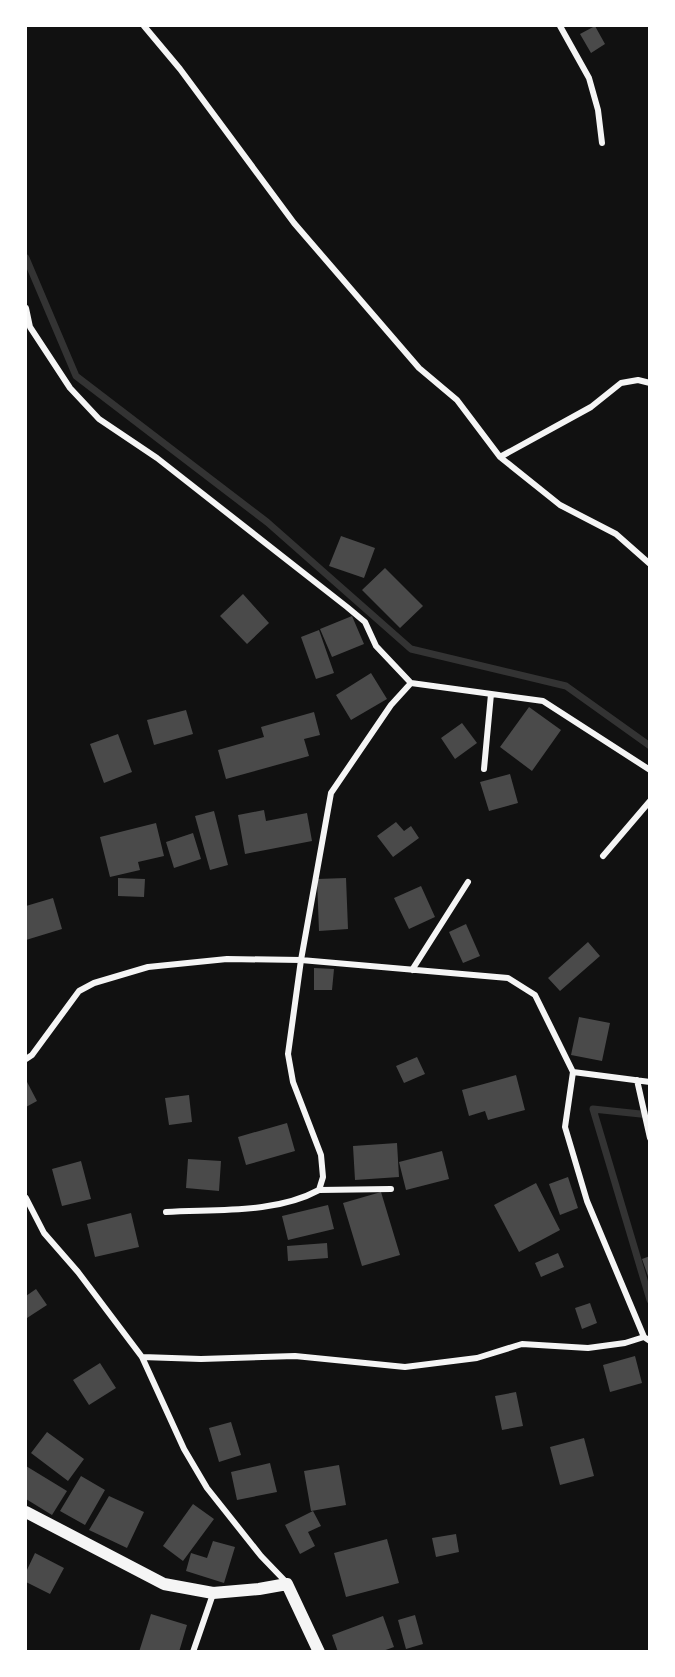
<svg xmlns="http://www.w3.org/2000/svg" width="675" height="1677" font-family="Lato,sans-serif">
<rect width="100%" height="100%" fill="#111"/>
<g fill="none" stroke-linecap="round" stroke-linejoin="round">
<path stroke="#333" stroke-width="7" d="M26 258 76 376 267 522 411 649 566 686 650 746
M650 1115 593 1109 650 1300"/>
</g>
<path fill="#4a4a4a" d="M595 26 605 44 591 53 580 34Z
M341 536 375 548 364 578 329 566Z
M385 568 423 606 400 628 362 590Z
M243 594 269 623 247 644 220 616Z
M352 616 364 644 332 657 320 629Z
M319 630 334 673 316 679 301 637Z
M371 673 387 699 351 720 336 695Z
M529 707 561 730 532 771 500 747Z
M186 710 193 734 154 745 147 720Z
M314 712 320 735 304 739 309 756 226 779 218 750 264 737 261 727Z
M462 723 477 743 455 759 441 738Z
M118 734 132 772 104 783 90 744Z
M510 774 518 803 489 811 480 782Z
M264 810 266 821 307 813 312 841 245 854 238 815Z
M214 811 228 865 210 870 195 816Z
M396 822 404 831 411 826 419 838 393 857 377 836Z
M156 823 164 856 138 862 140 870 110 877 100 837Z
M193 833 201 859 174 868 166 842Z
M118 878 145 879 144 897 118 896Z
M346 878 348 929 319 931 317 879Z
M421 886 435 917 409 929 394 898Z
M53 898 62 929 26 940V906Z
M466 924 480 956 463 963 449 932Z
M588 942 600 956 560 991 548 978Z
M314 968 334 969 332 990H314Z
M579 1017 610 1023 602 1061 571 1055Z
M417 1057 425 1074 404 1083 396 1066Z
M516 1075 525 1110 488 1120 485 1111 469 1116 462 1090Z
M26 1080 37 1101 26 1107Z
M189 1095 192 1122 169 1125 165 1098Z
M287 1123 295 1151 246 1165 238 1137Z
M397 1143 399 1177 355 1180 353 1146Z
M442 1151 449 1179 406 1190 399 1162Z
M188 1159 221 1161 219 1191 186 1188Z
M81 1161 91 1199 62 1206 52 1169Z
M568 1177 578 1208 560 1215 549 1184Z
M536 1183 560 1230 519 1252 494 1205Z
M381 1192 400 1255 362 1266 343 1203Z
M328 1205 334 1229 288 1240 282 1216Z
M131 1213 139 1247 95 1257 87 1224Z
M327 1243 328 1258 288 1261 287 1246Z
M558 1253 564 1267 541 1277 535 1263Z
M650 1256V1279H649L642 1259Z
M36 1289 47 1305 27 1318 26 1296Z
M590 1303 597 1323 582 1329 575 1308Z
M635 1356 642 1383 610 1392 603 1365Z
M100 1363 116 1388 89 1405 73 1380Z
M516 1392 523 1426 502 1430 495 1396Z
M231 1422 241 1455 219 1462 209 1428Z
M47 1432 84 1459 68 1481 31 1453Z
M584 1438 594 1476 560 1485 550 1447Z
M270 1463 277 1492 237 1500 231 1472Z
M339 1465 346 1505 311 1511 304 1471Z
M26 1466 67 1491 52 1515 26 1499Z
M81 1476 105 1490 85 1525 60 1511Z
M109 1496 144 1512 127 1548 89 1530Z
M193 1504 214 1519 183 1561 163 1546Z
M313 1511 321 1526 308 1532 315 1546 300 1554 285 1525Z
M456 1534 459 1552 436 1557 432 1538Z
M387 1539 399 1583 346 1597 334 1553Z
M213 1541 235 1547 224 1583 186 1571 191 1553 207 1558Z
M35 1553 64 1568 50 1594 26 1582V1572Z
M151 1614 187 1625 179 1652H139Z
M415 1615 423 1644 406 1649 398 1620Z
M383 1616 394 1647 380 1652H338L332 1635Z"/>
<g fill="none" stroke-linecap="round" stroke-linejoin="round">
<path stroke="#f5f5f5" stroke-width="6" d="M144 26 180 69 294 223 419 368 457 400 500 457 591 407 621 383 638 380 650 383
M560 26 589 78 598 110 602 143
M26 308 30 327 70 388 99 419 157 458 347 607 365 622 376 646 411 683 543 701 650 770
M500 457 560 505 616 534 650 564
M484 769 491 694
M603 856 650 801
M412 970 468 882
M26 1059 32 1055 79 991 94 983 148 967 227 959 301 960 508 978 535 995 573 1072 565 1127 587 1201 644 1337 650 1341
M573 1072 650 1082
M637 1080 650 1138
M319 1190 391 1189
M26 1198 44 1233 78 1272 142 1357 184 1449 207 1488 261 1556 287 1583
M166 1212C216 1209 275 1214 319 1190L323 1177 321 1155 293 1082 288 1054 301 960 331 793 391 705 411 683
M142 1357 201 1359 295 1356 405 1367 477 1358 522 1344 588 1348 625 1343 644 1337
M193 1652 213 1594"/>
<path stroke="#f5f5f5" stroke-width="12" d="M26 1512 164 1584 213 1593 259 1589 287 1584 319 1652"/>
</g>
<rect width="675" height="1677" fill="none" stroke="#ffffff" stroke-width="54"/>
</svg>
